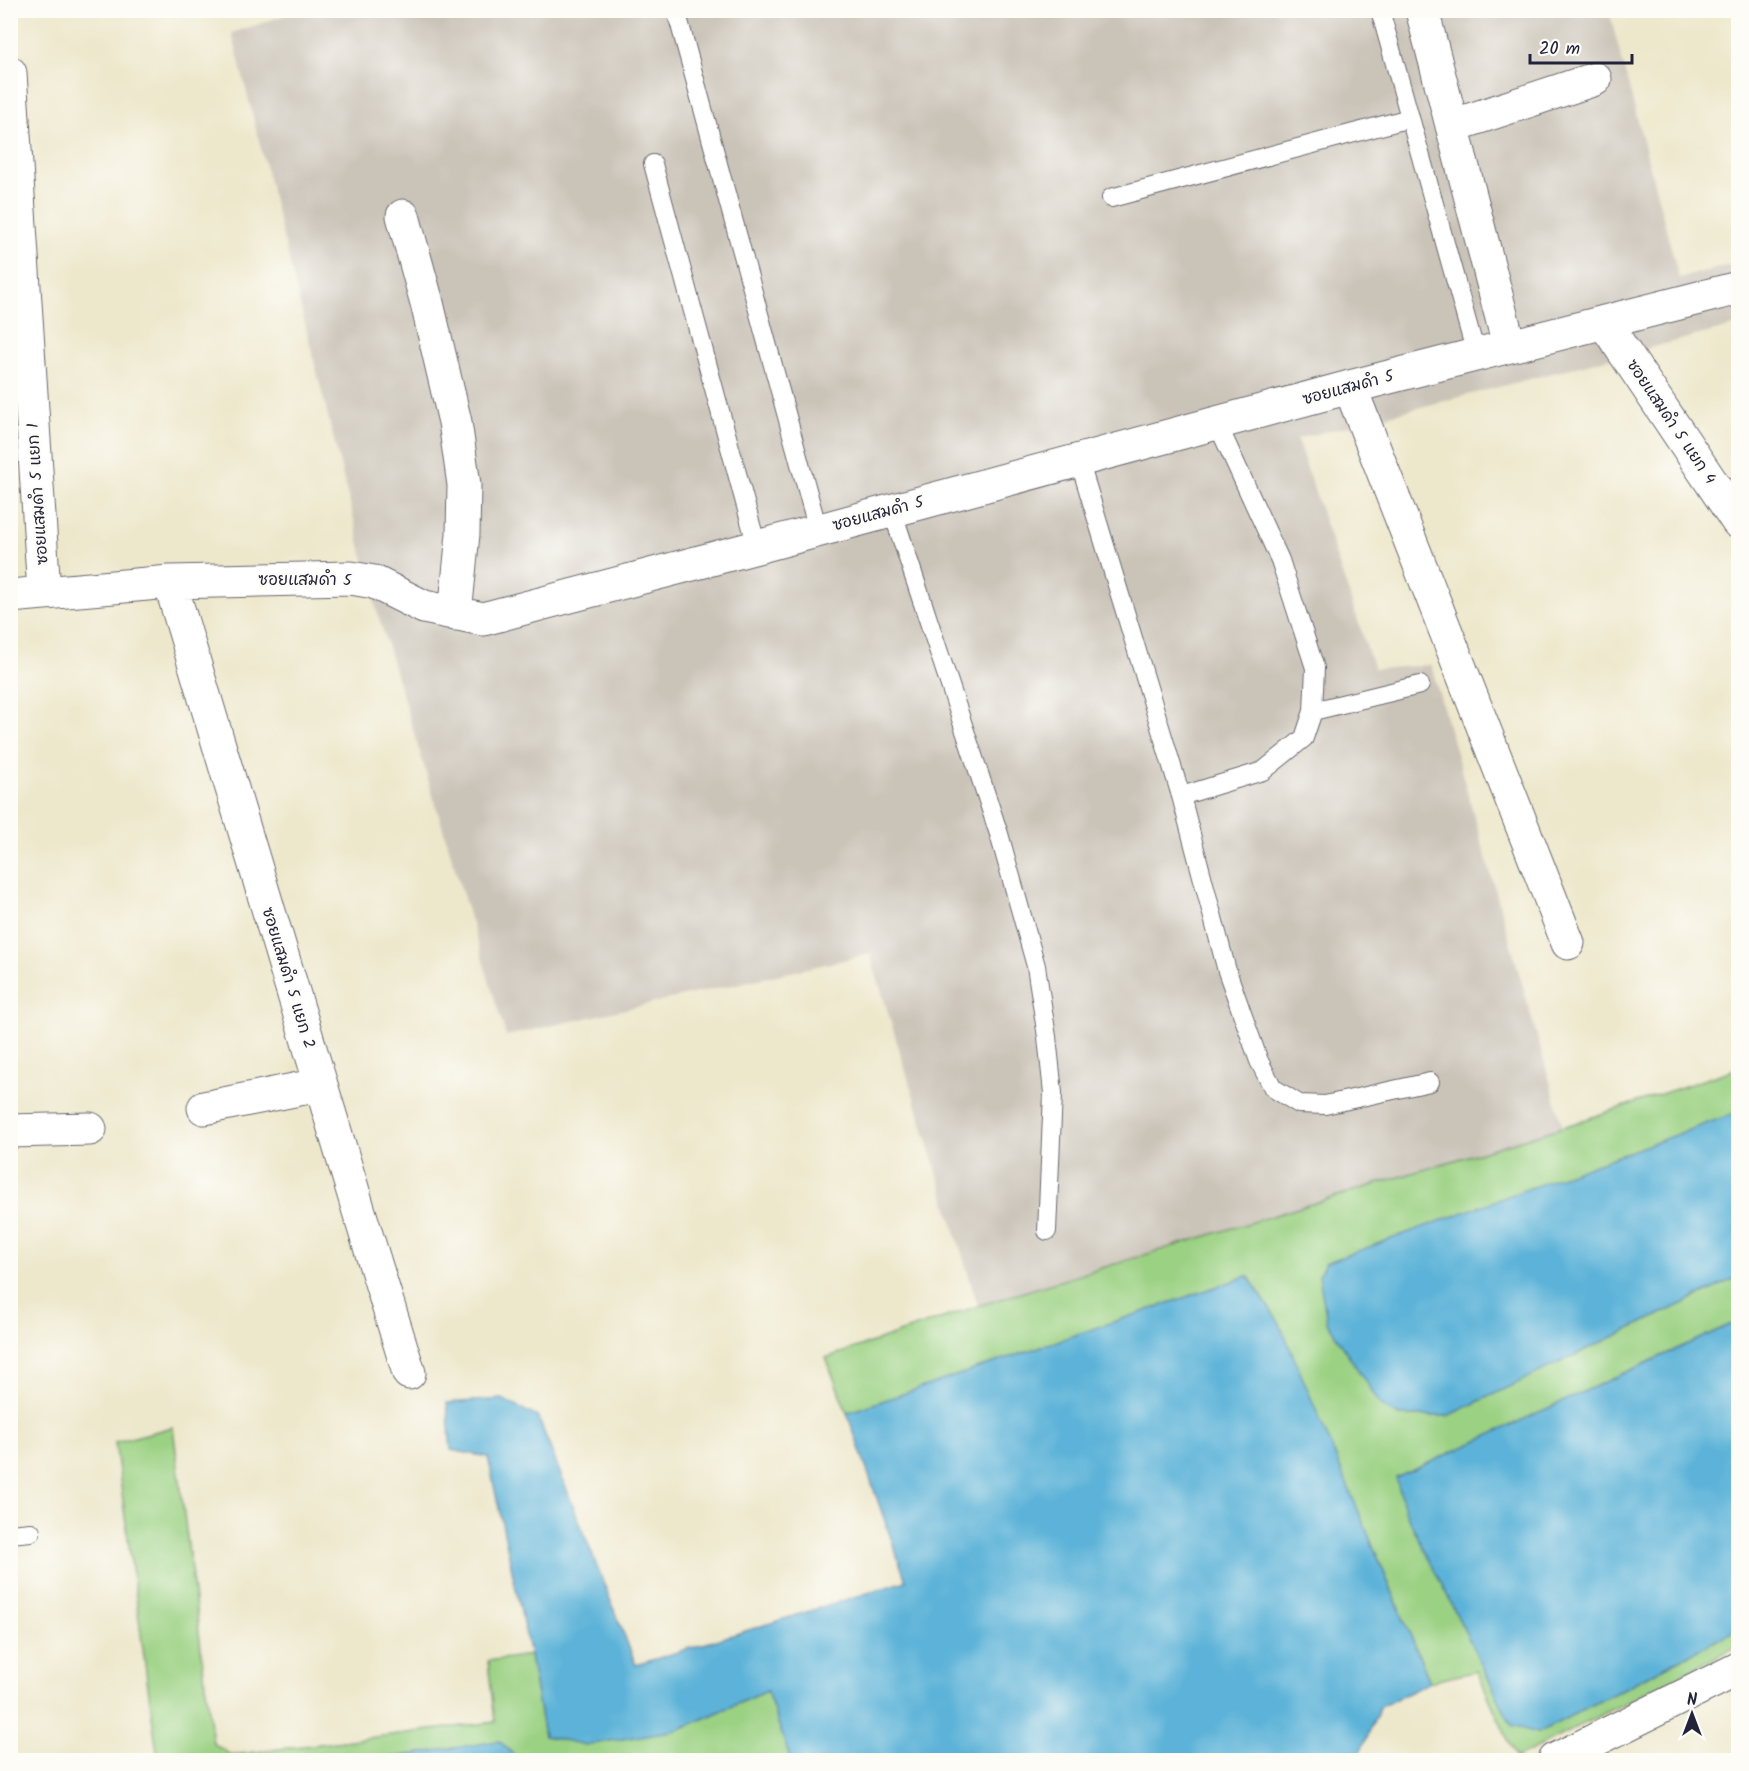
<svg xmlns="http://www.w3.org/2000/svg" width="1749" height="1771" font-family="Kalam,'Playpen Sans Thai',sans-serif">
<rect width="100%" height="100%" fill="#fdfcf7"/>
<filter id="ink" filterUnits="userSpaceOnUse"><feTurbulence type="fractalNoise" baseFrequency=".0167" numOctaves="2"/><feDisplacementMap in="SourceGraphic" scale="12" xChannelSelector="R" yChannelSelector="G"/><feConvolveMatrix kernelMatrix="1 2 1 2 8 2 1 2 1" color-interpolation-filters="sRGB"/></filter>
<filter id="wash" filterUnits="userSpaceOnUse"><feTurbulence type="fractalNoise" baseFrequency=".008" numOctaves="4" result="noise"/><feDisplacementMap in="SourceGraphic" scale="24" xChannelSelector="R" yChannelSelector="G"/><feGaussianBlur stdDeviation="1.35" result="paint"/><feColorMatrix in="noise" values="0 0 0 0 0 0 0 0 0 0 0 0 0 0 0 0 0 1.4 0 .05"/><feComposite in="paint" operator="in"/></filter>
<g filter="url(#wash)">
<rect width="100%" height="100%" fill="#ede7cb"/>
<path fill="#cac3b8" d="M301 10 1609 11 1679 278 1738 263V325L1297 439 1374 669 1431 665 1563 1127 978 1306 870 954 506 1036 376 608 232 33Z"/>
<path fill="#9bd183" stroke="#5e7a5f" stroke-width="1.5" d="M1738 1068V1112L1325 1263 1319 1275 1399 1416H1448L1738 1277V1321L1396 1478 1538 1733 1738 1629V1646L1516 1758 1477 1671 1430 1682 1280 1325 1248 1276 847 1413 826 1358 978 1306 1563 1127Z
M173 1427 213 1743 231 1755 495 1722 488 1661 530 1655 544 1736 677 1730 767 1691 791 1760H743L741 1755 728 1760H520L499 1741 376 1760H158L115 1442Z"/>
<path fill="#5cb2d8" stroke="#3f6a8a" stroke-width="1.5" d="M1738 1112V1277L1448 1416H1399L1382 1407 1327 1322 1319 1275 1325 1263Z
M1248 1276 1280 1324 1430 1682 1380 1707 1357 1760H791L767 1691 677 1730 586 1745 544 1736 530 1655 488 1457 451 1450 447 1403 502 1399 538 1417 636 1665 906 1581 847 1413Z
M1738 1321V1629L1538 1733 1512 1726 1406 1513 1396 1478Z
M499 1741 520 1760H376Z"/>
</g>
<g filter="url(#ink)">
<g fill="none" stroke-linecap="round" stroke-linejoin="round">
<g stroke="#69676d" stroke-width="20">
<path id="service" d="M676 10 818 530
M1380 10 1476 354
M653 164 757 547
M1111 198 1410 118
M1079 460 1181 796 1227 971 1259 1061 1273 1088 1299 1104 1325 1105 1430 1082
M892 510 999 834 1036 966 1047 1037 1053 1093 1047 1231
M1313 711 1420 685
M1181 796 1263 771 1304 738 1313 711 1315 668 1280 560 1217 423
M10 1534 31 1532"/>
</g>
<g stroke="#69676d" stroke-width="35">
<path id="minor" d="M1422 10 1509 345
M10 73 44 592
M1452 126 1595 79
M403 216 427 303 455 422 464 485 463 534 455 614
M1604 322 1738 522
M1350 387 1568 943
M170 582C248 846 327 1110 409 1373
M10 596 170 582 351 578 374 582 424 607 483 619 757 547 1350 387 1738 288
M204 1108 319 1085
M10 1131 90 1129
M1555 1760 1738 1669"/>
</g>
<use href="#service" stroke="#fff" stroke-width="18"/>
<use href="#minor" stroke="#fff" stroke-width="33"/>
</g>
</g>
<g text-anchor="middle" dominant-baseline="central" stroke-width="4.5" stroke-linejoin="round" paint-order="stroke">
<g font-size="16" fill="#22223b" stroke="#fdfcf7">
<text transform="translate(1348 388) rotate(-15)">ซอยแสมดำ 5</text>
<text transform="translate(1671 422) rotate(56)">ซอยแสมดำ 5 แยก 4</text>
<text transform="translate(38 494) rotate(-94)">ซอยแสมดำ 5 แยก 1</text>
<text transform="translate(878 514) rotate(-15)">ซอยแสมดำ 5</text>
<text x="305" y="580">ซอยแสมดำ 5</text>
<text transform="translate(288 978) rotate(73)">ซอยแสมดำ 5 แยก 2</text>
</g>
</g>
<rect width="1749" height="1771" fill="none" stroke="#fdfcf7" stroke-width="36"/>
<g transform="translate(1692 1714)" stroke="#fdfcf7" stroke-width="4.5" paint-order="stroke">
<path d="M0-4.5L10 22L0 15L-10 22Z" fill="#22223b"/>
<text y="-9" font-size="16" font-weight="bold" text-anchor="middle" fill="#22223b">N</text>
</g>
<path d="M1530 54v9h102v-9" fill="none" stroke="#22223b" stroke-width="3"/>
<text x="1539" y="54" font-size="18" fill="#22223b" stroke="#fdfcf7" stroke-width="4.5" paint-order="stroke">20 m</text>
</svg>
